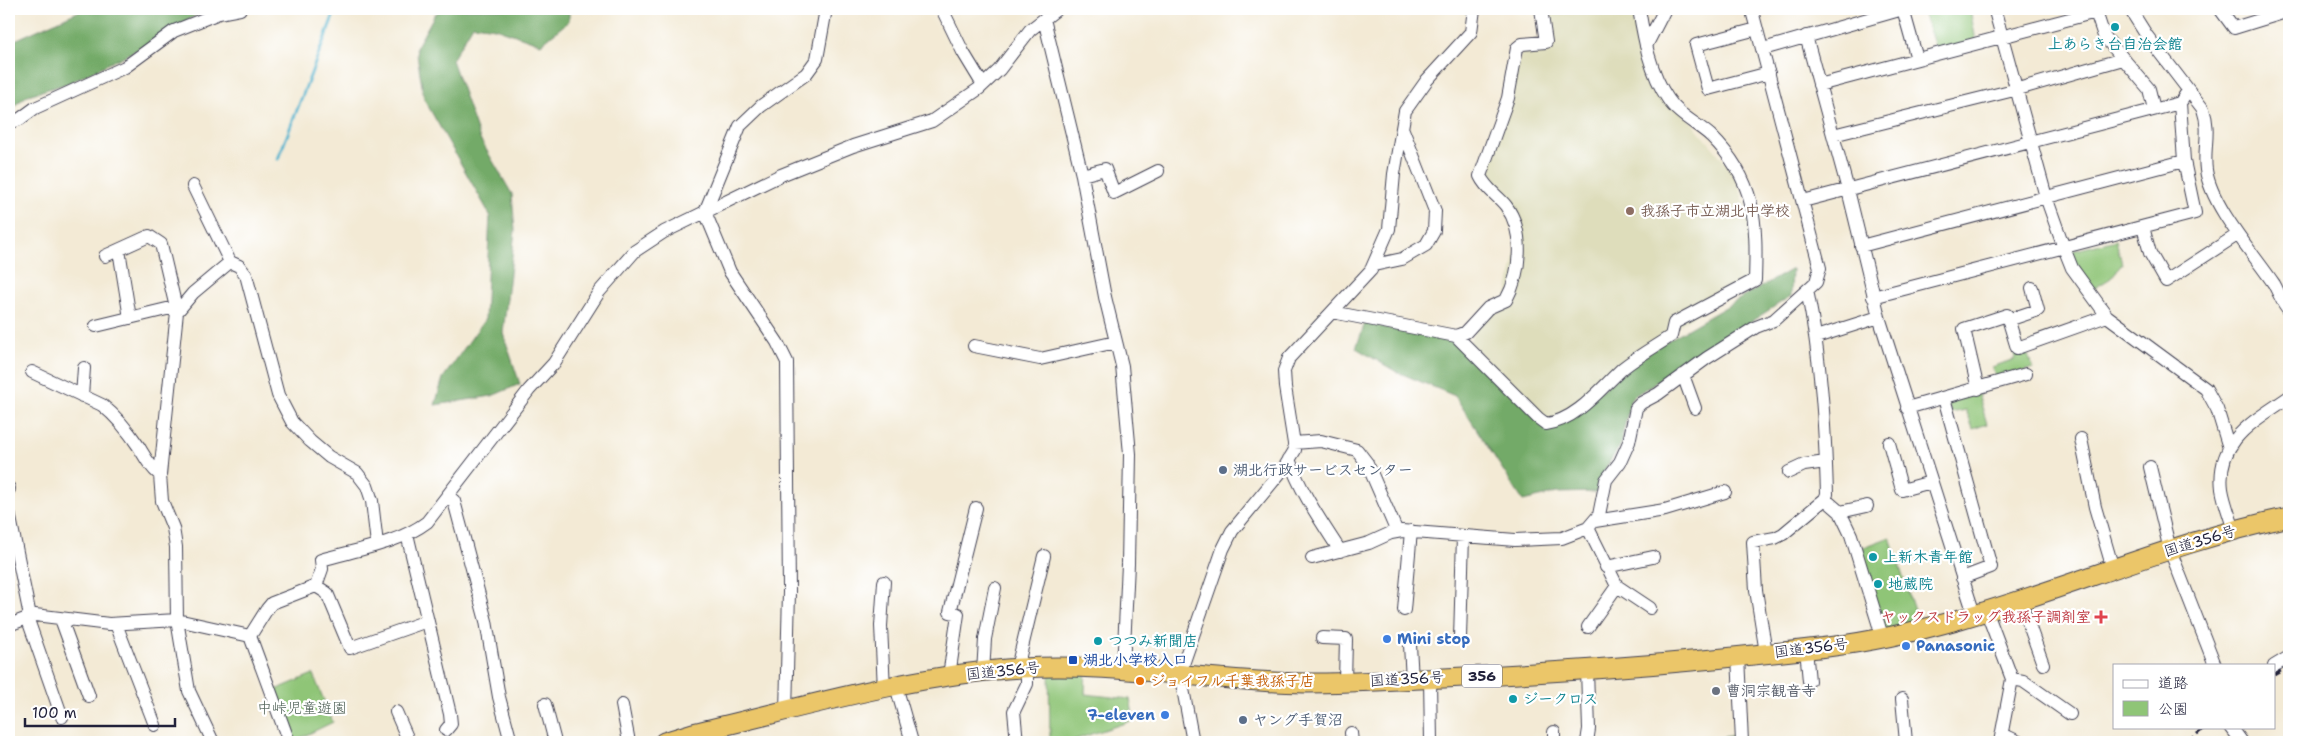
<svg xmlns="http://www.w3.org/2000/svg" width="2298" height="751" font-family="'Shantell Sans','Klee One',sans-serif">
<rect width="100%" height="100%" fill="#fff"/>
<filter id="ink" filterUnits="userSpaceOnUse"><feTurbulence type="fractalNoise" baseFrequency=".02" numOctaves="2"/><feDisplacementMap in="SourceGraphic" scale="10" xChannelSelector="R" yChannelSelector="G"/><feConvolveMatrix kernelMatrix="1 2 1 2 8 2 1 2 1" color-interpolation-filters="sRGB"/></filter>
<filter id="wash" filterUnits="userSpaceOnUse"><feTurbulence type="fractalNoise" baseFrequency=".0096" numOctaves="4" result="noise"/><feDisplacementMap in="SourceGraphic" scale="20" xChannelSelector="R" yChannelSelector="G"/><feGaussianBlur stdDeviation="1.12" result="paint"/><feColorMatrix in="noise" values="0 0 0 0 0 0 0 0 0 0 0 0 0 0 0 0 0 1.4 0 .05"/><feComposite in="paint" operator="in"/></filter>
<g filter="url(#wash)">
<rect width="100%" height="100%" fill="#f3ead5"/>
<path fill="#deddbb" d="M1548 9H1636L1650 73 1735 174 1750 221 1751 278 1668 333 1594 393 1557 417 1547 419 1537 412 1519 389 1469 343 1475 330 1487 315 1504 307 1521 228 1484 176 1523 48 1554 44Z"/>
<path fill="#8fc577" stroke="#587459" d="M1927 9H1970L1976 41 1937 52 1922 10Z
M2116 240 2122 264 2111 278 2092 290 2068 252Z
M2026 350 2033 368 1997 380 1992 367 2015 359 2014 353Z
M1978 393 1987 424 1973 429 1966 410 1951 413 1947 401Z
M1890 537 1920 629 1883 639 1856 550Z
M1049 666H1086L1085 694 1130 699 1134 720 1068 742H1050Z
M313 674 333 722 294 741 273 691Z"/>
<path fill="#73aa68" stroke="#4a6652" d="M84 9H206L151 43 69 83 28 95 9 110V40H15Z
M443 9H569V21L541 44 495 28 473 25 452 60 480 139 512 194 515 231 503 333 520 384 492 396 435 405 443 378 485 319 490 215 424 99 416 48 435 14Z
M1792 269 1791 296 1631 398 1620 446 1605 469 1596 492 1557 493 1523 501 1455 396 1395 371 1356 348 1365 323 1462 344 1544 421 1563 420 1656 347Z
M1741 734 1742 742H1695Z"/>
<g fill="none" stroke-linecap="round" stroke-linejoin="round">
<path stroke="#4eb2cd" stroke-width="3" d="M278 159 336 9"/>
</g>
</g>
<g filter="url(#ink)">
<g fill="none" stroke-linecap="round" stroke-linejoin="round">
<g stroke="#414052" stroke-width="14">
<path id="minor" d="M942 9 963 52 983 85
M2130 9 2147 36 2203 109C2211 132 2203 148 2206 170 2211 206 2254 254 2274 284 2279 293 2282 303 2289 310
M2220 9 2234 28 2289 11
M1996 15 2046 197 2064 248 2072 268 2107 316
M1044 19 1082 175 1105 297 1122 366 1130 454 1128 564 1123 668
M1757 29 1696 45 1708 89 1769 73
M1806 36 1848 190 1879 317 1974 614
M1646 46 1665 9
M1763 49 1903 9 1917 59
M1819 85 2096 12 2104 36 2149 89 2154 109
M9 123 20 119 35 108 125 67 174 31 219 13 240 9
M1833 135 2018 89 2123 59
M1082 175 1105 169 1114 193 1158 171
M193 186 230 262
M1803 201 2180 103 2188 91
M2143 227 2150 253 2166 281 2237 235
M1861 246 2184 161
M119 250 130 318
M105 256 149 236 161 244 177 312 162 455 160 475 162 501 173 528 176 547 177 620 189 691 213 742
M1374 265 1402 259 1426 245 1434 231 1435 211 1403 130
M1873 297 2195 213 2184 161 2180 103
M177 312 193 293 230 262 239 266 246 275 278 395 292 422 310 441 329 457 357 473 367 486 372 501 377 544
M1332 312 1456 336 1466 332 1488 308 1506 300C1521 273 1525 232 1506 206 1497 195 1486 189 1480 176L1508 98 1517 48 1522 44 1546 42 1541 9
M2008 320 2038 310 2032 288
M96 326 175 307
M1456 336 1538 418 1546 424C1577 420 1601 388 1623 368 1638 356 1656 346 1671 336L1674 323 1755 280C1757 222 1756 180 1711 136 1698 124 1678 115 1668 99 1650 73 1644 39 1639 9
M1816 337 1879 317
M974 346 1040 359 1116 342
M32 372 102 405C116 416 129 432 139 447 145 457 150 467 160 475
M1683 375 1695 408
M1978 389 1964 329 2007 315 2017 348 2107 316 2206 389 2217 409 2229 448
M82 396 84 368
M1944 398 1991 567 1962 578
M1907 408 2026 374
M2081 439 2095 507 2113 569
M1294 443 1321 441 1357 450 1367 463 1397 532
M1889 443 1902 490 1931 482
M1289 459C1301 493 1321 521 1340 551
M2150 467 2170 550 2215 665
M1789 472 1804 465 1826 462
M9 488V489
M449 497 454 501 486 621 499 697 511 742
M1825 499 1840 512 1851 535 1883 639
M1840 512 1867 506
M9 513 30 616
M1595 521 1665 510 1725 492
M2234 530C2230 517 2224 502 2222 489 2216 439 2255 421 2289 397
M407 534 450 714 451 724 446 730
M1312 558 1369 543 1391 533 1402 531 1515 540 1562 538 1588 528 1599 515 1606 480 1620 462 1629 442 1636 408 1641 403 1658 394 1707 358 1756 327 1774 320 1816 282 1820 268 1752 11
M1606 567 1653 557
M316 586 327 593 350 648 427 621
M1617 586 1650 608
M2020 600 2043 664
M1404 610 1411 531
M1986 610 2012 679 2000 742
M27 617 62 717
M61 619 89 696
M116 624 155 725
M9 625 35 615 109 624 177 620 250 636
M1588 627 1617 586 1588 528
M250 636 267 609 272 603 316 586 322 569 321 560C355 550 398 544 427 522L529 390 554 363 599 292 635 251 664 232 781 175 853 146 932 121 980 88 999 70 1030 30 1057 9
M250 636 289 742
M1322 638 1346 639 1345 682
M1460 638 1463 536
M1410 645 1412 680
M1806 649 1809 681
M1766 653 1756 590 1753 542 1775 538 1783 534 1825 499 1827 494C1825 425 1821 358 1807 290
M1738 656 1742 742
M2274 666 2289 657
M1017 668 1044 556
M983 673 985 639 995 588
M949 676 958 614 950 612 976 508
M1430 678 1431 742
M2012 679 2023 681 2070 714
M896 686 912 742
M884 689 881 626 884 582
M1902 699 1906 742
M545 704 555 742
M622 705 629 742
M396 712 409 742
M786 712 789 592 787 362 777 342 730 272 705 212 740 126 761 106 806 74 817 59 826 9
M2231 727 2242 742
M1554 732V742
M1351 733 1352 742
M2002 734 2019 742
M1017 742 1014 711 1027 684V668
M1193 742 1180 673 1223 549 1232 531 1284 468 1295 450 1285 387 1284 371 1289 358 1371 270 1389 229 1394 174 1405 111 1427 80 1471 32 1474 9
M1587 742 1589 729 1587 670"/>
</g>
<g stroke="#414052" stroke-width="21">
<path id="highway" d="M664 742 693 733C801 708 910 675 1021 668 1117 662 1210 682 1306 683 1352 683 1398 680 1444 678 1572 672 1700 662 1827 647 1987 628 2133 550 2289 517"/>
</g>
<use href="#minor" stroke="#fff" stroke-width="12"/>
<use href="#highway" stroke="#ebc669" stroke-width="19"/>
<path stroke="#22223b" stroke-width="3" stroke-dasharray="8 4" stroke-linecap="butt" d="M2274 675 2289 666
M2188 742 2205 727"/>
</g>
</g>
<g fill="#0f9aa8" stroke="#fff" stroke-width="2">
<circle cx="2115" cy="27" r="5"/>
<circle cx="1873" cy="557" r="5"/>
<circle cx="1878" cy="584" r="5"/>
<circle cx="1098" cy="641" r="5"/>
<circle cx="1513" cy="699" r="5"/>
</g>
<circle fill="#8d6e63" stroke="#fff" stroke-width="2" cx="1630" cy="211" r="5"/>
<g fill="#5c6f8a" stroke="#fff" stroke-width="2">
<circle cx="1223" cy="470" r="5"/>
<circle cx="1243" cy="720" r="5"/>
</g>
<path fill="#e0444e" stroke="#fff" stroke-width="2" d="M2098.5 609.5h5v5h5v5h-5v5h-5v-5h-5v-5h5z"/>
<g fill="#3f7fe0" stroke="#fff" stroke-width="2">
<circle cx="1387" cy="639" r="5"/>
<circle cx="1906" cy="646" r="5"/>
<circle cx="1165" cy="715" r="5"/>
</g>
<rect fill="#1a4fb4" stroke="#fff" stroke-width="2" x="1068" y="655" width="10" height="10" rx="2.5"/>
<circle fill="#e8710a" stroke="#fff" stroke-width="2" cx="1140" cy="681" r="5"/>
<circle fill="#6b7280" stroke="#fff" stroke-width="2" cx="1716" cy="691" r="5"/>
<g text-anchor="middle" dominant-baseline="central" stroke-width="4.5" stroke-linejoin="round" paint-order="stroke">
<rect fill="#fff" stroke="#646476" stroke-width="1" x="1462" y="664.5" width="40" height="23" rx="4"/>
<g font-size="14" font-weight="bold" fill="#22223b">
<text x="1482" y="676">356</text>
</g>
<g font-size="15" font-weight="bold" fill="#0d838f" stroke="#fff" text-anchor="start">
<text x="2115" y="44" text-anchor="middle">上あらき台自治会館</text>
<text x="1883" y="557">上新木青年館</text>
<text x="1888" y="584">地蔵院</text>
<text x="1108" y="641">つつみ新聞店</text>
<text x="1523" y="699">ジークロス</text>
</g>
<g font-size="15" font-weight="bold" fill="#785e54" stroke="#fff" text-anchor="start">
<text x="1640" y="211">我孫子市立湖北中学校</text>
</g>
<g font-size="15" font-weight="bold" fill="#4e5e75" stroke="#fff" text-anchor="start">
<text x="1233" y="470">湖北行政サービスセンター</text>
<text x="1253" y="720">ヤング手賀沼</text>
</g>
<g font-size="15" fill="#22223b" stroke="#fff">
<text transform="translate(2200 541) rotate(-17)">国道356号</text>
<text transform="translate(1811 648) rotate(-7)">国道356号</text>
<text transform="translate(1003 671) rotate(-6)">国道356号</text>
<text transform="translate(1407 679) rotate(-3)">国道356号</text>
</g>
<g font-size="15" font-weight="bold" fill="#be3a42" stroke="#fff" text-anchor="end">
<text x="2091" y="617">ヤックスドラッグ我孫子調剤室</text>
</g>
<g font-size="15" font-weight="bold" fill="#366cbe" stroke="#fff" text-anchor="start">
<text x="1397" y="639">Mini stop</text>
<text x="1916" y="646">Panasonic</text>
<text x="1155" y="715" text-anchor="end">7-eleven</text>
</g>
<g font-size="15" font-weight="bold" fill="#164399" stroke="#fff" text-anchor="start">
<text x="1083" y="660">湖北小学校入口</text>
</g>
<g font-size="15" font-weight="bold" fill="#c56008" stroke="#fff" text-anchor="start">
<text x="1150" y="681">ジョイフル千葉我孫子店</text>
</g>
<g font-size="15" font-weight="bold" fill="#5b616d" stroke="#fff" text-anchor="start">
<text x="1726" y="691">曹洞宗観音寺</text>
</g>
<g font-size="15" fill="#485b50" stroke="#fff">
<text x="302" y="708">中峠児童遊園</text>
</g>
</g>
<rect width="2298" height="751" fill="none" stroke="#fff" stroke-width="30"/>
<rect x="2113" y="664" width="162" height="65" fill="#ffffff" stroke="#a7a7b1"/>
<rect x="2123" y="680" width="25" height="8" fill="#ffffff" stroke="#a7a7b1"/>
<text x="2158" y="688" font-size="15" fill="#22223b">道路</text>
<rect x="2123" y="701" width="25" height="15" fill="#8fc577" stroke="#a7a7b1"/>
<text x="2158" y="714" font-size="15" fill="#22223b">公園</text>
<path d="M25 718v8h150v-8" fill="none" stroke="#22223b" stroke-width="2.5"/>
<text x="32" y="718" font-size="15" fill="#22223b" stroke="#ffffff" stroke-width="4" paint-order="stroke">100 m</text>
</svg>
